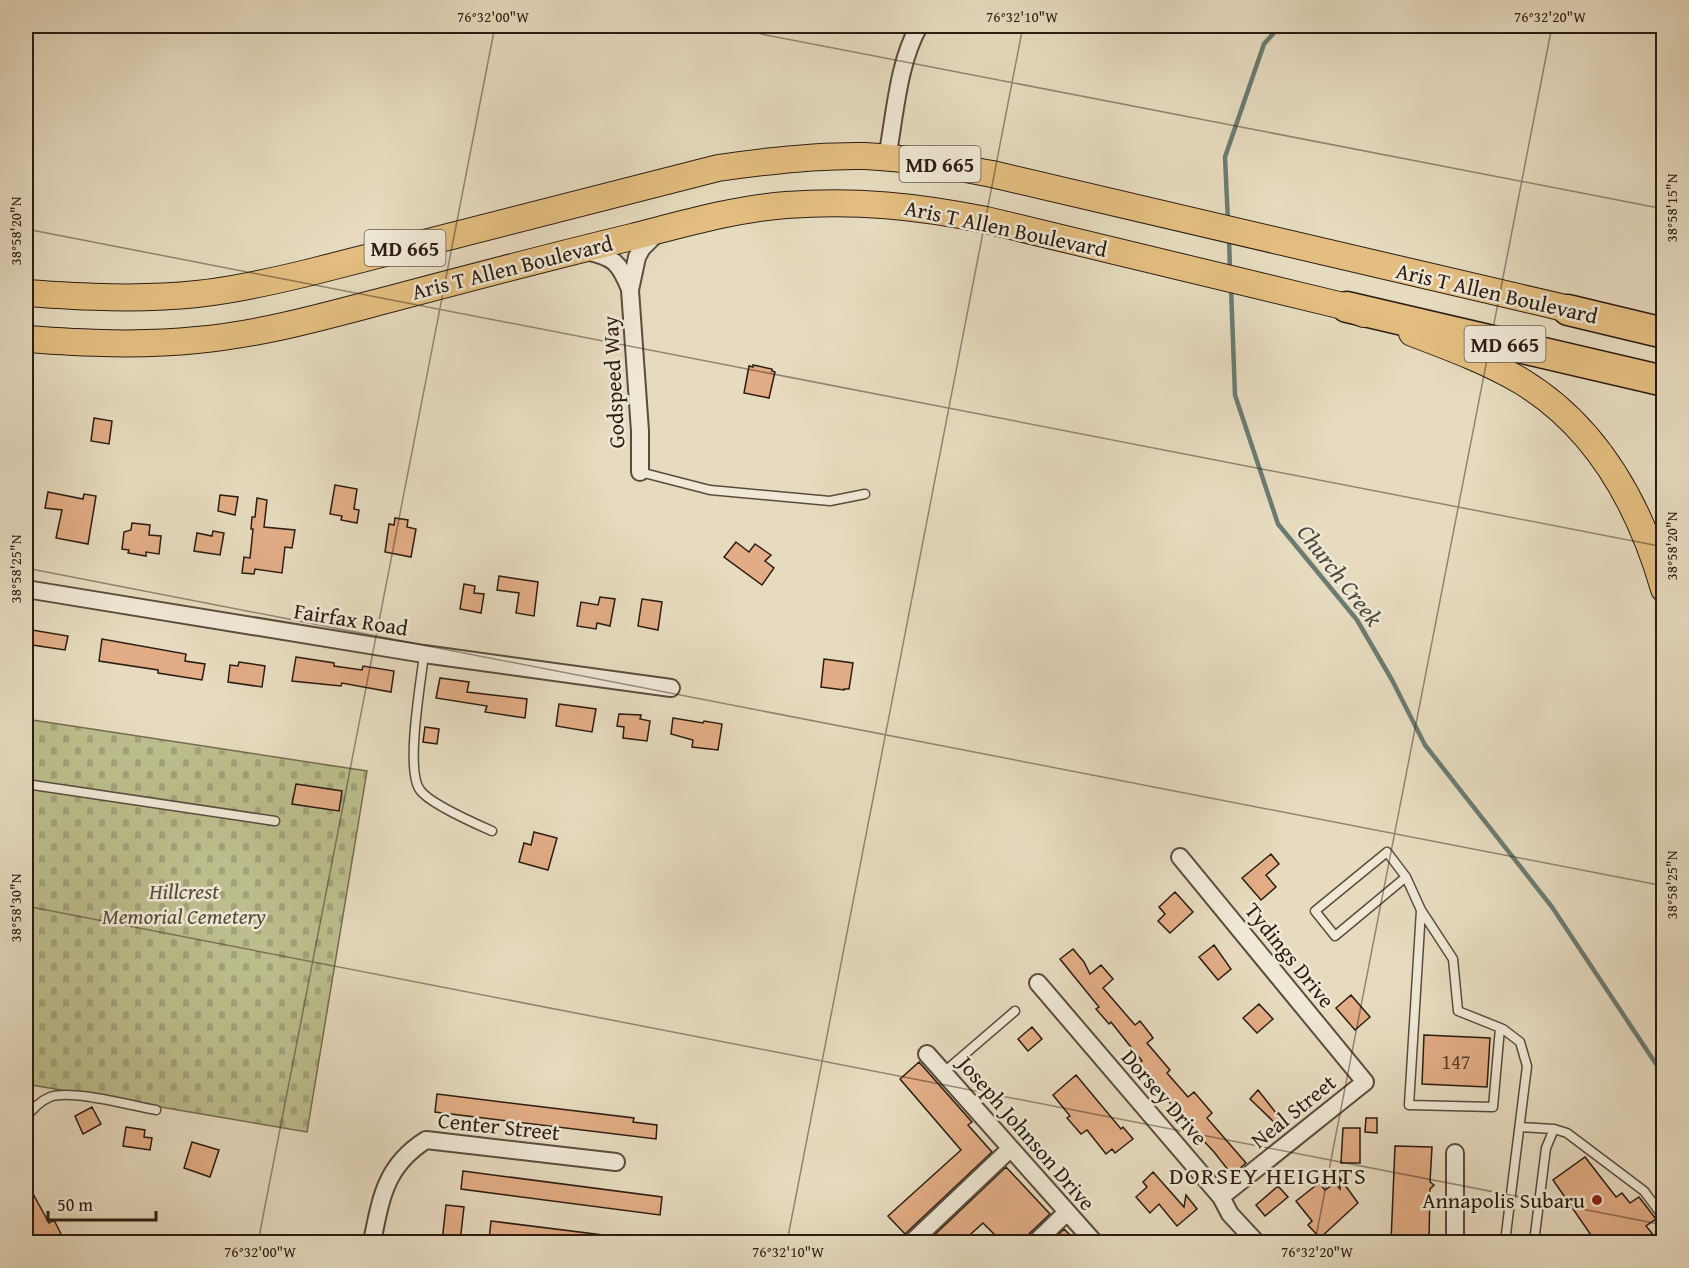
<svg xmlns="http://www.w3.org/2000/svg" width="1689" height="1268" font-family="'Gentium Book Plus',serif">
<defs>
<pattern id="cemetery-stones" width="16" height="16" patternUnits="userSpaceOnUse" patternTransform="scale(1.5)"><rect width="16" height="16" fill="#bcbe8e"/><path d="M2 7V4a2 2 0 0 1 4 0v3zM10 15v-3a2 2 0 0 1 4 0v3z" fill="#a2a379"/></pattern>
</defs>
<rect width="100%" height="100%" fill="#e6dbbf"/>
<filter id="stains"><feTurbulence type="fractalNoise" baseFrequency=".00333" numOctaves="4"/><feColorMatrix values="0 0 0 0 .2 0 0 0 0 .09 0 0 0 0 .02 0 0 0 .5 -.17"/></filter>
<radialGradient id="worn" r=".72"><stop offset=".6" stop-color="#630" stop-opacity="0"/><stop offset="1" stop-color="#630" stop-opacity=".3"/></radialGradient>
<path fill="url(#cemetery-stones)" stroke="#746d50" stroke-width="1.5" d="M26 719 367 771 307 1132 26 1084Z"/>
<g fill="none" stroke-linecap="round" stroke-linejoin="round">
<path stroke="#6b7b72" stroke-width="4.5" d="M1228 222 1225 157 1264 44 1280 26
M1229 237 1230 270
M1231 288 1235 395 1278 524 1357 620 1392 680 1425 745 1552 907 1664 1076"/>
</g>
<path fill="#e2ad86" stroke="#2b1c11" stroke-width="1.5" d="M753 365 772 369V371L775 372 769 398 744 393 749 366 753 367Z
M94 418 112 421 109 444 91 441Z
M335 485 357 489 354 509 359 510 357 523 341 520 342 516 330 514Z
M48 492 83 499 84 494 96 496 88 544 56 538 62 510 45 508Z
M220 495 238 497 235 515 218 511Z
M257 498 267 500 264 527 295 530 292 548 285 547 282 573 255 569 254 574 242 573 244 557 250 558 253 529H251L252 517H255Z
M395 518 408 520 407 527 416 529 411 557 385 552 389 524 394 525Z
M132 523 150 525 149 535 161 536 159 554 146 552V556L128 553 129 550 122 549 124 532 131 530Z
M213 531 224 533 220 555 194 551 197 533 212 536Z
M736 542 749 552 755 544 771 555 765 561 774 568 762 585 724 557Z
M499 576 538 582 534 616 516 613 519 593 497 590Z
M464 584 475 586 474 593 484 594 481 613 460 609Z
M600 597 615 599 610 626 597 623 596 629 577 626 581 602 598 605Z
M642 599 662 602 658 630 638 626Z
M26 629 68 636 65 650 26 644Z
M102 639 186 654 185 661 205 664 202 680 158 673V670L99 661Z
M296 657 334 663V666L362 670 363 666 394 671 391 692 342 683 341 686 292 681Z
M824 659 853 663 849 689H844V690L821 687Z
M239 662 265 666 262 687 228 682 230 665 238 666Z
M440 678 469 682 467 692 527 699 525 718 485 712 487 706 436 698Z
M559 704 596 709 592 732 556 726Z
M619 714 641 715 640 719 650 721 647 741 623 738 624 727 617 726Z
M673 718 703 723 704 721 722 724 718 750 692 747 693 740 671 734Z
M425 727 439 729 437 744 423 742Z
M296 784 342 791 339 811 292 804Z
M534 832 557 838 548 870 519 862 524 843 531 845Z
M1271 854 1279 864 1266 875 1276 887 1261 900 1242 878Z
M1175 892 1193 912 1170 933 1158 921 1165 914 1159 907Z
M1214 945 1231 969 1218 980 1199 957Z
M1073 949 1084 962 1090 974 1101 965 1113 979 1103 988 1135 1025 1140 1021 1151 1035 1153 1038 1147 1043 1170 1070 1167 1073 1188 1097 1194 1092 1212 1113 1207 1118 1246 1163 1232 1175 1214 1152 1188 1124 1187 1126 1174 1111 1167 1097 1166 1099 1137 1065 1142 1061 1111 1022 1109 1024 1096 1009 1099 1007 1060 959Z
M1351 995 1370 1017 1355 1030 1336 1008Z
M1259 1004 1273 1019 1257 1033 1243 1018Z
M1032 1027 1042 1039 1028 1051 1018 1039Z
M1424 1035 1490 1038 1487 1087 1422 1084Z
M919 1062 972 1122 968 1125 992 1152 905 1234 888 1216 961 1150 900 1079Z
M1076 1075 1121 1129 1123 1127 1133 1139 1115 1153 1112 1149 1106 1154 1087 1130 1081 1134 1067 1118 1070 1116 1053 1095Z
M1258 1090 1280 1118 1275 1123 1250 1099Z
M437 1094 634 1118 633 1122 657 1125 656 1139 435 1112Z
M92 1107 101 1124 83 1134 75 1116Z
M1366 1118H1377V1133L1365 1132Z
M126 1127 145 1130 144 1137 152 1138 150 1150 123 1146Z
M1343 1128H1360V1163H1341Z
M192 1142 219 1150 210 1177 184 1168Z
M1395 1146 1432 1147 1430 1182 1434 1185 1430 1189 1429 1242H1391Z
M1585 1157 1616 1197 1622 1193 1630 1203 1639 1197 1656 1219 1646 1226 1659 1242H1582L1591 1235 1553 1180Z
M1006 1167 1050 1214 1029 1234 1026 1242H1002L983 1223 962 1242H927Z
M463 1171 662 1197 660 1215 461 1189Z
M1153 1172 1184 1207 1186 1195 1197 1209 1177 1226 1159 1204 1150 1213 1136 1197 1147 1187 1143 1182Z
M1340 1178 1358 1203 1320 1238 1308 1225 1312 1221 1296 1201 1319 1183 1325 1190 1335 1183 1340 1189Z
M26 1181 49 1223 54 1220 63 1238 53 1242H35L26 1224Z
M1278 1186 1288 1197 1265 1216 1256 1205Z
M446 1205 464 1207 460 1242H442Z
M491 1221 603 1235 602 1242H519L489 1239Z
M1064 1229 1077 1242H1051Z"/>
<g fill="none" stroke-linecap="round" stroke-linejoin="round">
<g stroke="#5a4c3c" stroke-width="11">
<path id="lane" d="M640 472 710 490 830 501 865 494
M424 654C421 682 405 770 420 790 429 803 476 824 492 831
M26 784 275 821
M1406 877 1387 852 1315 911 1335 936 1406 877 1421 910 1453 959 1458 1011 1503 1029 1520 1042 1527 1066 1505 1242
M1421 910 1409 1105 1493 1107 1500 1028
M944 1072 1015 1011
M26 1117C33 1109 40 1101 50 1097 71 1089 133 1106 156 1110
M1520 1127 1554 1129 1567 1133 1644 1191 1664 1218
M1534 1242 1546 1148 1554 1129"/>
</g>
<g stroke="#5a4c3c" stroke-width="20">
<path id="street" d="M887 158C895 115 898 63 919 26
M585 251C614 257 619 262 630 289
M640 472V431L630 290 637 257 642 248 657 233
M26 589 424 654 671 688
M1180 857 1365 1082 1221 1197
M1038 983 1221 1197 1230 1214 1256 1242
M927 1054 1094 1242
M1455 1153V1242
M372 1242C381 1198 385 1166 426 1140L616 1162
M912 1242 1010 1149
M1036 1242 1066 1213"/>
</g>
<g stroke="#2b1c11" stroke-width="28">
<path id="primary" d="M26 293C83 297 140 300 197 294 234 290 270 282 307 273L718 168C766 161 815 155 865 156 908 158 950 166 992 174L1586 313
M1412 333C1449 347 1487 361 1521 381 1597 427 1640 506 1664 589
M26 339C83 343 140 346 197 340 264 334 329 315 394 298 473 277 553 256 632 237 683 224 734 209 786 205 857 200 916 206 986 220L1347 307 1364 314"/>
</g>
<g stroke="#2b1c11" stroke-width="33">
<path id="highway" d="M1347 307 1664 381
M1568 310 1664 333"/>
</g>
<use href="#lane" stroke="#efe8d5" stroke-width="8"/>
<use href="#street" stroke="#efe8d5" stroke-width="16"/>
<use href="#primary" stroke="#e3be80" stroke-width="26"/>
<use href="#highway" stroke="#e3be80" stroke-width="30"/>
</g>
<path fill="none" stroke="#2b1c11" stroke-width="1.5" stroke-opacity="0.45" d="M720 26 1664 209M26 229 1664 547M26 568 1664 886M26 906 1664 1225M258 1242 495 26M787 1242 1023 26M1315 1242 1552 26"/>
<circle fill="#8f2418" stroke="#efe8d5" stroke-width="2" cx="1597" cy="1200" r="6"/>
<g text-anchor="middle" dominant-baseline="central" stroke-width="5" stroke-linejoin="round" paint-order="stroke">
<g font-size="20" fill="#59402e">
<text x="1456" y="1061">147</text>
</g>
<g fill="#efe8d5" stroke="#66594c" stroke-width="1.5">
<rect x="899.5" y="146" width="81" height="36" rx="4.5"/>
<rect x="364.5" y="230" width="81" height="36" rx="4.5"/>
<rect x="1464.5" y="326" width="81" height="36" rx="4.5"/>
</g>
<g font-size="21" font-weight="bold" fill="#2b1c11">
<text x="940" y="164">MD 665</text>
<text x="405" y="248">MD 665</text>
<text x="1505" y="344">MD 665</text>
</g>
<g font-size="22" fill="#2b1c11" stroke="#efe8d5">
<text transform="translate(1006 228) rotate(12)">Aris T Allen Boulevard</text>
<text transform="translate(512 267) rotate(-14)">Aris T Allen Boulevard</text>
<text transform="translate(1497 293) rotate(13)">Aris T Allen Boulevard</text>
<text transform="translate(613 382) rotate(-93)">Godspeed Way</text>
<text transform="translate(351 619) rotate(9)">Fairfax Road</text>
<text transform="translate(1290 955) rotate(51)">Tydings Drive</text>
<text transform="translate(1165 1097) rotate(49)">Dorsey Drive</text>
<text transform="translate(1293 1111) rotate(-39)">Neal Street</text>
<text transform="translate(499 1126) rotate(6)">Center Street</text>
<text transform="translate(1027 1133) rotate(49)">Joseph Johnson Drive</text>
</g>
<g font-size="22" font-style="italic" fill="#564d36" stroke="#efe8d5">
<text x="184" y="891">Hillcrest<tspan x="184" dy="25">Memorial Cemetery</tspan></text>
</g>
<g font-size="22" fill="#2b1c11" stroke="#efe8d5" text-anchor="end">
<text x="1585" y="1200">Annapolis Subaru</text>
</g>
<g font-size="24" font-style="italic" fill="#4b4c41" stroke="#efe8d5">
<text transform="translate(1340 575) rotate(52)">Church Creek</text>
</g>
<g font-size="24" letter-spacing="1.5" fill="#2b1c11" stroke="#efe8d5">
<text x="1268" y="1175">DORSEY HEIGHTS</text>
</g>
</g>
<rect width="1689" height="1268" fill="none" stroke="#e6dbbf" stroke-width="66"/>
<path d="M48 1211v9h108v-9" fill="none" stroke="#2b1c11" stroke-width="3"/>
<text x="57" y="1211" font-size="18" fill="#2b1c11" stroke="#efe8d5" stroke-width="4.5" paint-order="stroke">50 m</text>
<rect x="33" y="33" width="1623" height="1202" fill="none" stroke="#2b1c11" stroke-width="2"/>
<g font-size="15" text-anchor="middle" fill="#2b1c11">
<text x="493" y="22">76°32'00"W</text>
<text x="1022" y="22">76°32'10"W</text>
<text x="1550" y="22">76°32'20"W</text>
<text transform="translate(1672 208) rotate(-90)" y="5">38°58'15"N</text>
<text transform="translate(16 231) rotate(-90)" y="5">38°58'20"N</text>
<text transform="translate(1672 546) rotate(-90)" y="5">38°58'20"N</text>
<text transform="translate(16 569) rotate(-90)" y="5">38°58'25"N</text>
<text transform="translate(1672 885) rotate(-90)" y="5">38°58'25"N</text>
<text transform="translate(16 908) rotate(-90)" y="5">38°58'30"N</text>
<text x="260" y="1257">76°32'00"W</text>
<text x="788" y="1257">76°32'10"W</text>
<text x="1317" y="1257">76°32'20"W</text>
</g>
<rect width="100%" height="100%" filter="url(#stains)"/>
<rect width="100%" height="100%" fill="url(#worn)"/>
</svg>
